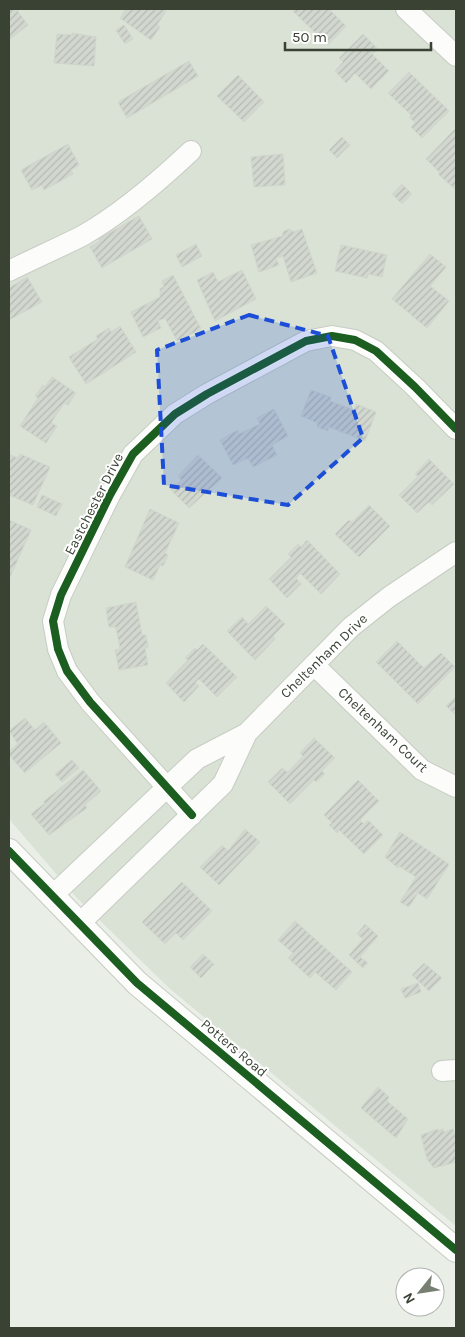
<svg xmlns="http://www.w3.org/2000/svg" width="465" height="1337" font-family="Karla,sans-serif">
<defs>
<pattern id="building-hatch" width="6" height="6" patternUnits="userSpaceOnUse" patternTransform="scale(1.25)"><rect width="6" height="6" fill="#d2d7cf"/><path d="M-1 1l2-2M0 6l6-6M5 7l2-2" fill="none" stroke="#b5bab2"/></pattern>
</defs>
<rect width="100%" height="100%" fill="#e9eee6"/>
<path fill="#d9e2d4" d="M9 9H456V1226L169 988 77 898 9 819Z"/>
<path fill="url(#building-hatch)" stroke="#d0d6cc" d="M9 9H19L18 12 28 25 9 40Z
M126 9H162L166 11 157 25 160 27 151 40 120 18Z
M295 9H329L346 26 328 45 293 11Z
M124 25 133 39 125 44 116 30Z
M72 33 96 37 94 66 54 63 57 34 72 35Z
M363 34 378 49 372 54 389 71 371 89 355 73 346 83 335 71 343 62 339 58Z
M189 61 198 76 127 118 118 102Z
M409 72 449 111 422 138 411 127 415 123 409 117 411 115 388 93Z
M238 75 264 102 244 122 217 96Z
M456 128V190L438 174 440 173 426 159Z
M342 137 350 145 337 158 329 150Z
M68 144 79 165 71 170 73 174 44 190 42 185 32 190 21 170Z
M283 154 285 185 254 187 251 157Z
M402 184 412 194 402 204 392 194Z
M139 216 152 239 102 268 90 247 100 241 99 239Z
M290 229 294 232 302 229 317 273 291 282 283 256 276 258 279 265 259 272 251 245 282 236 284 231Z
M196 244 202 256 182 267 176 255Z
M341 245 387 255 382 277 368 274 367 278 335 271Z
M430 254 446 267 430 286 449 301 427 328 392 299Z
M242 270 256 299 215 321 197 280 213 272 218 282Z
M173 275 201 329 177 341 165 318 158 321 161 328 143 337 131 312 160 297V289L164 286 162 281Z
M27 277 42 302 9 320V288Z
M120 326 136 352 86 384 69 357 98 339 96 336 109 328 111 332Z
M52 377 76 393 68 405 64 403 51 423 57 426 46 443 20 426 38 398 35 396 43 385 45 387Z
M311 390 331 397 330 401 354 410 356 404 376 412 365 441 329 427 328 431 317 427 318 423 301 416Z
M274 409 288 436 272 445 277 455 253 467 248 458 233 465 220 440 238 430 239 434 260 424 257 418Z
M20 454 50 467 33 505 9 495V458L10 455 18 458Z
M198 455 222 478 189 508 171 490 181 480 178 476Z
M429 459 454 484 432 505 429 502 417 513 399 495 418 476 415 474Z
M42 495 62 504 56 516 37 507Z
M369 505 390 526 359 557 335 534 349 520 352 522Z
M150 509 179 523 165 553 168 555 163 566 160 565 153 580 125 567Z
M9 520 31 530 9 579Z
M307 540 340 574 321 594 300 573 296 578 301 584 287 598 269 579 291 557 288 554 298 544 301 547Z
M136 602 142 635H146L148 647 145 648 148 665 119 670 115 650 120 649 116 627H109L106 608Z
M266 606 285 624 273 636 275 639 255 660 227 631 242 617 248 624Z
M397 641 424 668 441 653 455 667 418 704 376 662Z
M203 644 237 677 217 697 199 679 195 683 199 686 184 702 166 683 188 660 185 658 195 648 197 650Z
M456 696V715L446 706Z
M25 718 35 730 44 722 61 743 25 773 9 755V751L18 744 9 731Z
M314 738 335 758 322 771 325 774 316 782 314 780 290 804 268 782 282 768 287 772 289 771 303 756 300 753Z
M72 760 79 768 62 782 55 774Z
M83 770 101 791 85 805 87 808 49 835 31 814 45 803 43 802Z
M358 780 379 801 360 820 364 824 368 820 383 835 364 854 339 830 337 833 329 825 332 823 324 815Z
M245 829 260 842 219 885 200 867 222 845 228 851Z
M400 832 449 864 427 899 418 893 409 907 400 902 416 877 399 866 398 868 385 857Z
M182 882 212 911 183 940 176 933 165 944 142 922Z
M295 921 352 972 336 990 315 972 310 978 288 958 293 953 278 940Z
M365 924 378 936 360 957 368 963 363 968 349 955 363 939 357 934Z
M203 954 214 964 201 978 190 967Z
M424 963 442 978 429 991 412 975Z
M418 983 421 992 405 998 401 989Z
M378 1087 389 1097 387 1101 408 1119 396 1138 361 1108Z
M438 1129V1131L443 1129 444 1132 453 1129 456 1138V1162L434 1168 427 1159 421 1135Z"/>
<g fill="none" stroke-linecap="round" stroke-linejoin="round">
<g stroke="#c7ccc4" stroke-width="22">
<path id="minor" d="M406 9 456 56
M9 271C33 259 58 248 82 236 121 214 158 182 191 151
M314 665 422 770 456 787
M192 815 90 702 67 671 58 649 53 621 61 595 110 495 133 454 175 414 207 394 306 341 332 336 355 340 376 351 415 387 456 429
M51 897 197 759 247 733 351 627 389 597 456 552
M78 925 223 784 247 733
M442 1071 456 1070"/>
</g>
<g stroke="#c7ccc4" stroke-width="26">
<path id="tertiary" d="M9 851 137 983 456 1250"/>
</g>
<use href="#minor" stroke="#fcfcfb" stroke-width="20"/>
<use href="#tertiary" stroke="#fcfcfb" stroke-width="24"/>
<g stroke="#fff" stroke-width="11">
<path id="cycleway" d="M192 815 90 702 67 671 58 649 53 621 61 595 110 495 133 454 175 414 207 394 306 341 332 336 355 340 376 351 415 387 456 429
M9 851 137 983 456 1250"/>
</g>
<use href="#cycleway" stroke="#1b5e20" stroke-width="8"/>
</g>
<path fill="#1d4ed8" fill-opacity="0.2" stroke="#1d4ed8" stroke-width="4" stroke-dasharray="10 6" stroke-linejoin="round" d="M249 315 328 336 363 438 288 505 164 485 157 350Z"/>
<g text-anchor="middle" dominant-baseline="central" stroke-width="4" stroke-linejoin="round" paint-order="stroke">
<g font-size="14" fill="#3a4234" stroke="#fff">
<text transform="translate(94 504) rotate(-63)">Eastchester Drive</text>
<text transform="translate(324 656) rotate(-44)">Cheltenham Drive</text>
<text transform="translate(383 730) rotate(43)">Cheltenham Court</text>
<text transform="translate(234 1048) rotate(40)">Potters Road</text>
</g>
</g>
<rect width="465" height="1337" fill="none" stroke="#3a4234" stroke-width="20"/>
<g transform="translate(420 1292) rotate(240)"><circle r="24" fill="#ffffff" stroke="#b0b3ae"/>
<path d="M0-4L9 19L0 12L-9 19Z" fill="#777e72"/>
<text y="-8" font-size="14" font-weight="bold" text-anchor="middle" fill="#3a4234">N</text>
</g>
<path d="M285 42v8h146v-8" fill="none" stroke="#3a4234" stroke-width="2.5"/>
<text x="292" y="42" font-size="15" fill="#3a4234" stroke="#ffffff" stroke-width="4" paint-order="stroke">50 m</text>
</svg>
